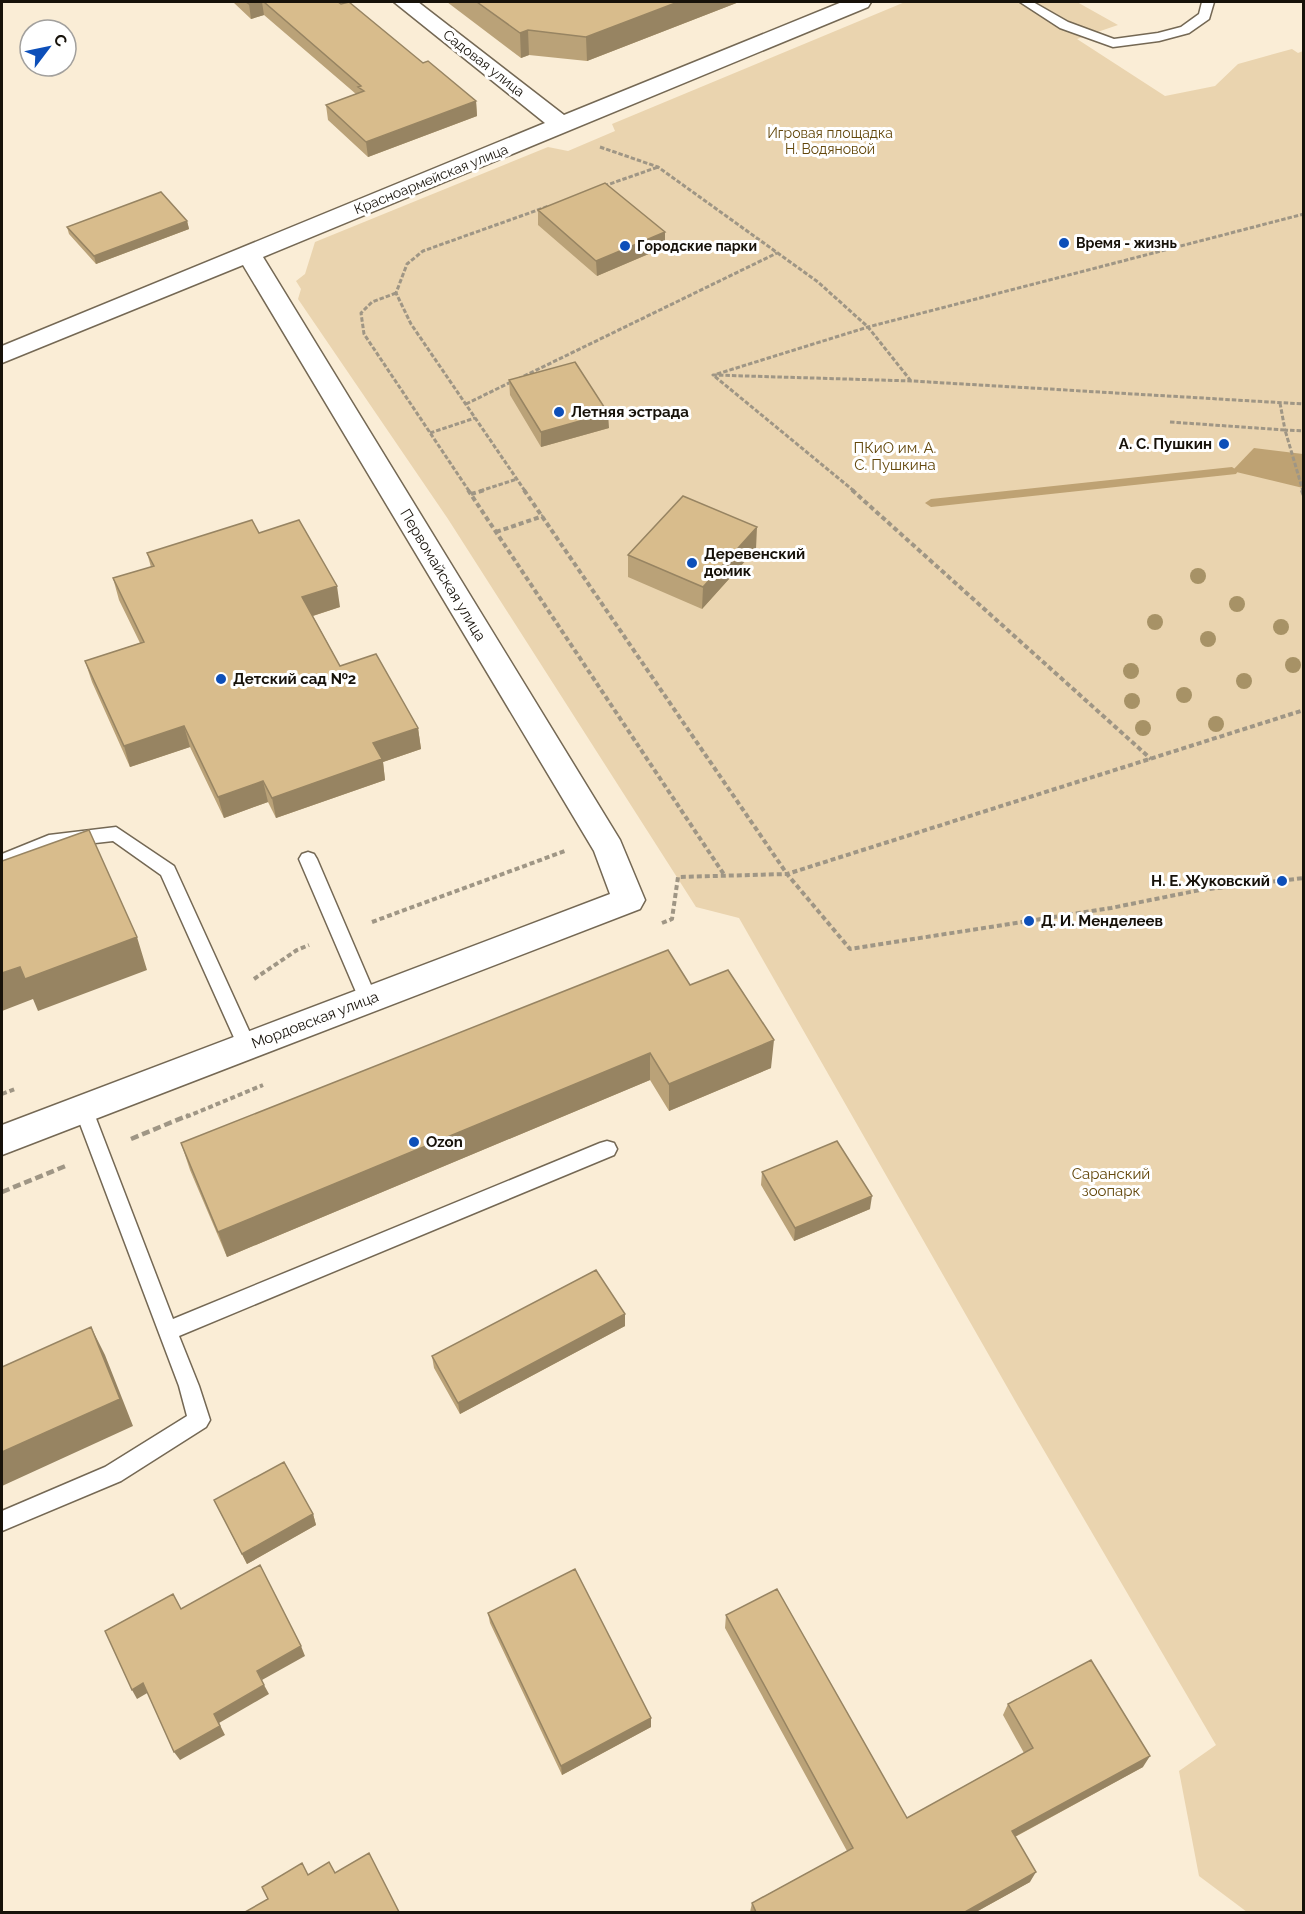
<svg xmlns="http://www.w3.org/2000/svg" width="1305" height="1914" font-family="Raleway,sans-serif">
<rect width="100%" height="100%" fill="#faedd6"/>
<path fill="#ead4af" d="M905 2H1077L1118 25 1077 39 1165 96 1215 86 1238 64 1292 49 1298 53 1303 51V1912H1247L1199 1876 1179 1771 1216 1745 1018 1406 739 918 696 907 448 519 298 299 301 289 296 281 305 274 315 242 548 147 568 151 615 131 612 124Z"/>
<path fill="#bea273" d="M1254 448 1303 454V488L1232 471Z"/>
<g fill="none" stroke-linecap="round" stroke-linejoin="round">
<path fill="#bea273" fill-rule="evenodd" d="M1232 467 1238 471 1236 474 931 507 925 503 931 499Z"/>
<g stroke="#746854" stroke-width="3">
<path id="lane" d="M1020 2H1033L1068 22 1114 39 1158 33 1181 27 1199 14 1202 2H1214L1209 19 1189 33 1159 41 1113 47 1060 28Z
M116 827 174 866 256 1046 254 1051 247 1054 240 1051 161 875 113 841 51 848 2 868V854L49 835Z
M308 852 314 854 317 859 377 999 374 1004 368 1006 362 1004 359 999 299 859 302 854Z
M83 1100 90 1102 92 1108 173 1319 600 1143 607 1141 614 1143 617 1149 614 1155 179 1336 199 1386 210 1420 206 1427 121 1481 2 1531V1511L105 1467 187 1416 179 1386 74 1108 76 1102Z"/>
</g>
<g stroke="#746854" stroke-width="3">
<path id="street" d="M394 2H418L564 115 842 2H871L868 7 263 257 620 840 645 900 640 909 2 1155V1125L610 894 594 851 243 265 2 363V346L545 123Z"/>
</g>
<path stroke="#9f9685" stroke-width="3" stroke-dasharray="4.5 2" stroke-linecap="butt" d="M600 147 658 167 818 282 868 327 911 381
M604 186 658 167
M396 293 372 302 361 313 364 334 469 491
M717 374 868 327 1304 214
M518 379 777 253
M1280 403 1285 430 1304 431
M466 404 511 382
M1170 422 1285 430 1303 491
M430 433 475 418
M480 491 517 479
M525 491 411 324 396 293 407 264 423 251 549 206
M854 491 713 375 912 381 1304 404"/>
<path stroke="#9f9685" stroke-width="4" stroke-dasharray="5 3" stroke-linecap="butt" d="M468 490 725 876
M524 490 787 874 850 949 1111 908 1200 890 1304 878
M852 490 1151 759
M1302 490 1304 496
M471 494 485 490
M496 532 543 516
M372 922 565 851
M662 923 672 919 678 877 787 874 1304 710
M254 979 297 950 309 945
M2 1094 15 1089
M186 1117 263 1085"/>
<path stroke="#9f9685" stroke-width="4.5" stroke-dasharray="8 4" stroke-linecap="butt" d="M131 1139 189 1115
M2 1192 68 1165"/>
<use href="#lane" fill="#fff" fill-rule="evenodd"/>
<use href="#street" fill="#fff" fill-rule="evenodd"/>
</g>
<g fill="#a79266">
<circle cx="1198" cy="576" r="8"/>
<circle cx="1237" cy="604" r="8"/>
<circle cx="1155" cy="622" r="8"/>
<circle cx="1281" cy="627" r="8"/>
<circle cx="1208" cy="639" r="8"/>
<circle cx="1293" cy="665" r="8"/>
<circle cx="1131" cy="671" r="8"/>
<circle cx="1244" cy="681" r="8"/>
<circle cx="1184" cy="695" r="8"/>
<circle cx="1132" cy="701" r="8"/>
<circle cx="1216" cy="724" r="8"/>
<circle cx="1143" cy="728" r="8"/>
</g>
<path fill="#baa278" d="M233 2H338L476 101 477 116 368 157 328 120 326 105 356 94 264 15 251 19Z
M447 2H739L587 61 529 55 521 58Z
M538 210 665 232V247L597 276 538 225Z
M187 221 189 229 96 264 69 234 67 227Z
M509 380 609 428 541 447 510 395Z
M259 533 340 607 313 616 340 666 418 728 421 749 383 762 385 780 276 818 268 802 224 818 190 747 130 767 92 682 85 661 140 643 119 600 113 578 151 567 147 553Z
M756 549 702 609 628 577V555Z
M690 985 771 1068 669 1111 650 1080 227 1257 190 1170 181 1143Z
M762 1172 870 1209 794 1241 761 1185Z
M625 1314V1326L460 1414 434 1368 432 1356Z
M214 1500 313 1514 316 1525 247 1564Z
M488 1613 651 1727 562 1775 490 1623Z
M726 1615 907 1818 1024 1753 1003 1715 1008 1704 1143 1767 1015 1837 1030 1882 976 1912H750L752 1903 847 1851 725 1628Z"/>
<path fill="#978462" d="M258 2H262L264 15 251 19 249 4Z
M678 2H739L587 61 586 37Z
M528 30 529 55 521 58 520 33Z
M476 101 477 116 368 157 366 142Z
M187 221 189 229 96 264 94 256Z
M665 232V247L597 276 596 261Z
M608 413 609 428 541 447V432Z
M757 527 756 549 702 609 703 587Z
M337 586 340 607 306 618 302 597Z
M184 726 190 747 130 767 124 746Z
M418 728 421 749 383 762 385 780 276 818 272 798 373 743Z
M263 781 268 802 224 818 218 797Z
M137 937 147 970 38 1011 33 999 2 1011V973L20 967Z
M774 1040 771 1068 669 1111V1084Z
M650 1053V1080L227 1257 218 1232Z
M872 1196 870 1209 794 1241 795 1228Z
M625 1314V1326L460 1414 458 1403Z
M91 1327 105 1355 133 1426 2 1486V1452Z
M313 1514 316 1525 247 1564 242 1554Z
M301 1646 305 1656 262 1680 257 1671Z
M143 1683 149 1692 137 1699 132 1690Z
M264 1685 269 1694 219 1723 225 1735 180 1760 174 1752 214 1714Z
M651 1718V1727L562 1775 561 1766Z
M1150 1756 1143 1767 1007 1841 1012 1831Z
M1036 1872 1030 1882 976 1912H965Z"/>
<path fill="#d8bc8c" stroke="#978462" stroke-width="1.5" d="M246 2H258L249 4Z
M264 2H338L341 4 349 2 423 63 428 61 476 101 366 142 326 105 364 91 358 87 361 86Z
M477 2H678L586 37 528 30 520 33Z
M605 183 665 232 596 261 538 210Z
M161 192 187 221 94 256 67 227Z
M575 362 608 413 541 432 509 380Z
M683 496 757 527 703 587 628 555Z
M252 520 259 533 299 520 337 586 302 597 340 666 376 654 418 728 373 743 382 759 272 798 263 781 218 797 184 726 124 746 85 661 144 642 113 578 154 566 147 553Z
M89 830 137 937 25 979 20 967 2 973V861Z
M668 950 690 985 728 970 774 1040 669 1084 650 1053 218 1232 181 1143Z
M837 1141 872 1196 795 1228 762 1172Z
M596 1270 625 1314 458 1403 432 1356Z
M91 1327 120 1399 2 1452V1367Z
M284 1462 313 1514 242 1554 214 1500Z
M260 1565 301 1646 257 1671 264 1685 214 1714 220 1726 174 1752 143 1683 132 1690 105 1631 173 1594 181 1609Z
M575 1569 651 1718 561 1766 488 1613Z
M777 1589 907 1818 1033 1748 1008 1704 1091 1660 1150 1756 1012 1831 1036 1872 965 1912H756L752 1903 853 1848 726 1615Z
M369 1853 399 1912H245L268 1899 262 1887 302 1863 308 1875 329 1862 335 1873Z"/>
<g fill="#0d4fb9" stroke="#fff" stroke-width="2">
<circle cx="1064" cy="243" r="6"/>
<circle cx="625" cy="246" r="6"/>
<circle cx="559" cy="412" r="6"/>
<circle cx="1224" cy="444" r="6"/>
<circle cx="692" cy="563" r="6"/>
<circle cx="221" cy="679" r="6"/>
<circle cx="1282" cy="881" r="6"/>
<circle cx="1029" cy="921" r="6"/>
<circle cx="414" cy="1142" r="6"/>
</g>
<g text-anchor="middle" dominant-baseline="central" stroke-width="6" stroke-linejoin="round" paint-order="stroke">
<g font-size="14" fill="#17120a" stroke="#fff">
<text transform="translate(484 63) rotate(38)">Садовая улица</text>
<text transform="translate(431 179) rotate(-22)">Красноармейская улица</text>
</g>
<g font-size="14" fill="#63470b" stroke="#fff">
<text x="830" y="133">Игровая площадка<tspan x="830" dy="16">Н. Водяновой</tspan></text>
</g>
<g font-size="14" font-weight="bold" fill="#17120a" stroke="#fff" text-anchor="start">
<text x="1076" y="243">Время - жизнь</text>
<text x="637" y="246">Городские парки</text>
</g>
<g font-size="15" font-weight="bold" fill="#17120a" stroke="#fff" text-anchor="start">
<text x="571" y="412">Летняя эстрада</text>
<text x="1212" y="444" text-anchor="end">А. С. Пушкин</text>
<text x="704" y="554">Деревенский<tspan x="704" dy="17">домик</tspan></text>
<text x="233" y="679">Детский сад №2</text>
<text x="1270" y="881" text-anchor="end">Н. Е. Жуковский</text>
<text x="1041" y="921">Д. И. Менделеев</text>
<text x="426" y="1142">Ozon</text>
</g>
<g font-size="15" fill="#63470b" stroke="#fff">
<text x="895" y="448">ПКиО им. А.<tspan x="895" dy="17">С. Пушкина</tspan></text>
<text x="1111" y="1174">Саранский<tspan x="1111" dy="17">зоопарк</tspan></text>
</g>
<g font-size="15" fill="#17120a" stroke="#fff">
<text transform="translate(443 575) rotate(59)">Первомайская улица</text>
<text transform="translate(315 1020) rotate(-21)">Мордовская улица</text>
</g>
</g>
<rect width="1305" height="1914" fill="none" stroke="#17120a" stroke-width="6"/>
<g transform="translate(48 48) rotate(58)"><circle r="28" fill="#ffffff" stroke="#a2a09d" stroke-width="1.5"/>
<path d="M0-4.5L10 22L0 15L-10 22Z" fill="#0d4fb9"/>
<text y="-9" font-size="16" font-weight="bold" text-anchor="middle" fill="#17120a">С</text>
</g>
</svg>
